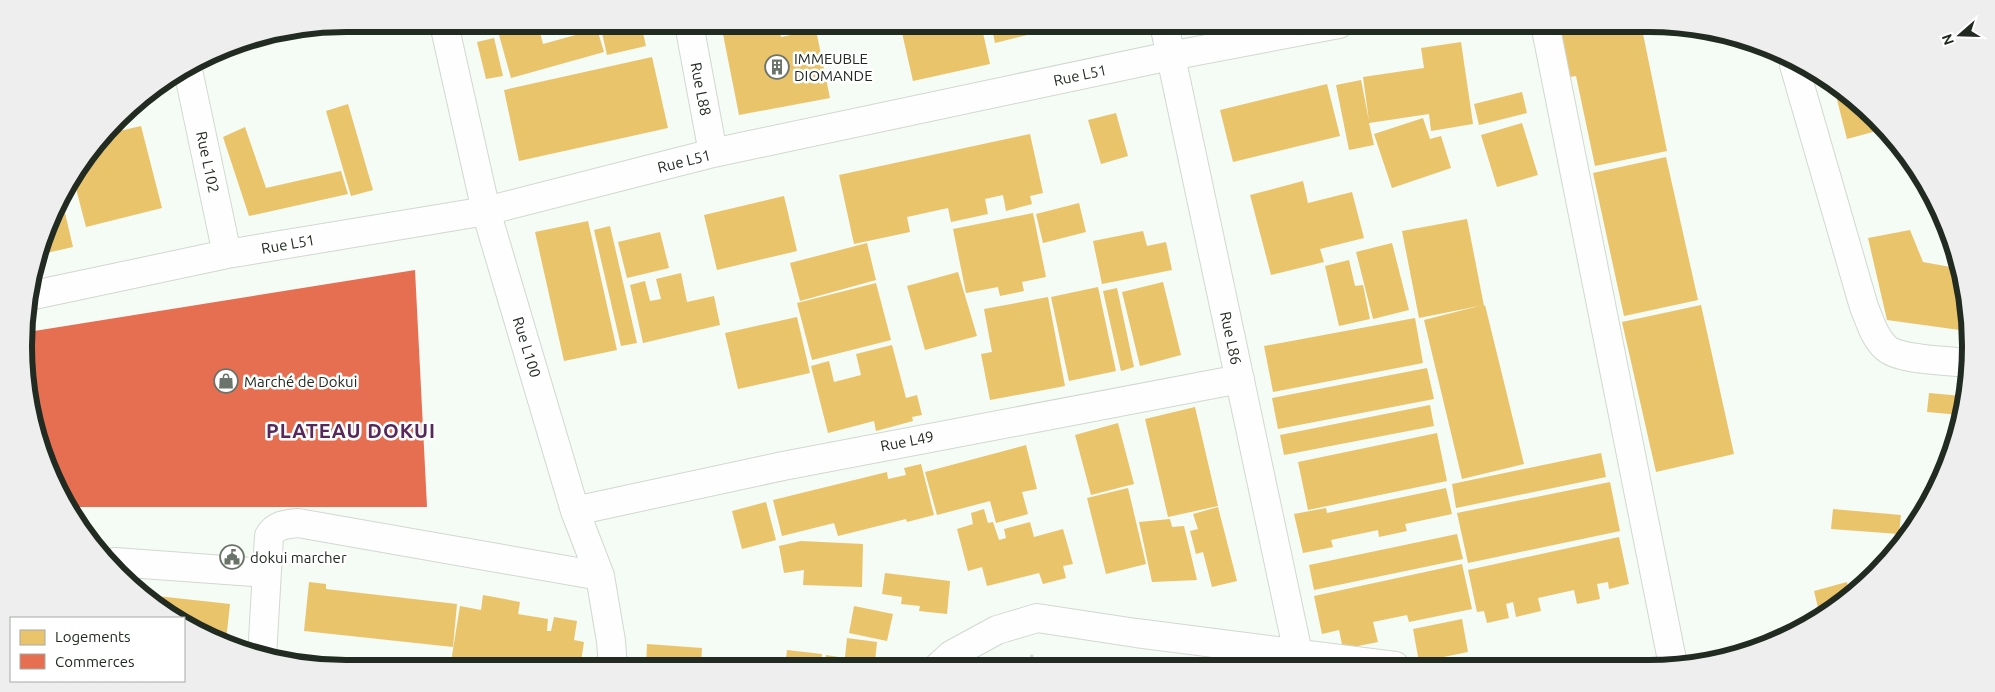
<svg xmlns="http://www.w3.org/2000/svg" width="1995" height="692" font-family="Ubuntu,sans-serif">
<rect width="100%" height="100%" fill="#f5fbf5"/>
<path fill="#e9c46a" d="M496 24H538L543 44 597 29 604 52 511 78Z
M600 24H641L646 46 607 55Z
M721 24H778L781 37 816 30 830 98 739 115Z
M900 24H981L990 64 913 81Z
M991 24H1071L995 43Z
M1570 24H1641L1667 151 1595 166 1576 76 1570 77 1560 26Z
M494 38 503 76 486 79 477 42Z
M1461 42 1473 124 1431 131 1429 114 1369 123 1374 145 1349 150 1336 85 1361 80 1369 121 1363 77 1424 68 1421 48Z
M652 57 668 128 519 161 504 90Z
M1327 84 1340 136 1233 162 1220 110Z
M1833 84 1845 90 1880 130 1847 139Z
M1522 92 1527 113 1479 125 1474 104Z
M348 104 373 190 351 196 326 111Z
M1116 113 1128 156 1101 164 1088 120Z
M1423 118 1430 139 1441 136 1451 168 1392 188 1374 134Z
M1522 123 1538 175 1497 187 1481 135Z
M141 126 162 208 86 227 74 181 111 133Z
M245 127 266 188 341 171 348 194 249 216 223 137Z
M1030 134 1043 193 1030 196 1032 204 1006 211 1003 195 985 199 988 214 951 222 948 208 907 217 910 232 854 244 839 175Z
M1666 157 1698 300 1624 316 1593 173Z
M1303 181 1308 203 1352 192 1364 238 1320 249 1324 262 1271 275 1250 195Z
M784 196 797 251 717 270 704 215Z
M62 200 73 247 42 254 57 203Z
M1079 203 1086 232 1043 243 1036 214Z
M1033 213 1046 277 1022 282 1024 291 1000 296 998 287 966 293 953 229Z
M1467 219 1484 306 1485 305 1524 464 1462 479 1424 320 1479 306 1419 318 1402 231Z
M588 221 617 350 564 361 535 232Z
M610 226 637 343 621 346 594 230Z
M1910 230 1923 262 1956 268 1968 304 1967 331 1887 320 1868 238Z
M1143 231 1147 246 1166 242 1172 270 1102 284 1093 241Z
M660 232 669 268 627 278 618 242Z
M867 243 876 280 800 301 790 263Z
M1392 243 1409 310 1373 319 1356 252Z
M1349 260 1355 286 1363 285 1370 319 1339 326 1325 266Z
M958 272 977 336 925 350 907 286Z
M681 273 687 302 714 296 720 325 643 343 630 285 645 281 650 301 661 299 656 279Z
M1163 282 1181 355 1140 366 1122 292Z
M876 283 891 340 812 360 797 303Z
M1098 287 1116 371 1069 381 1051 297Z
M1117 288 1134 367 1121 371 1103 291Z
M1048 297 1065 386 990 400 981 354 992 352 984 309Z
M1701 305 1734 454 1656 472 1622 322Z
M797 317 810 373 738 389 725 333Z
M1415 318 1423 363 1273 392 1264 346Z
M892 345 906 398 917 395 922 415 912 417 913 421 876 431 874 421 828 433 811 366 829 361 834 382 861 375 856 354Z
M1427 368 1434 399 1278 429 1272 398Z
M1929 393 1962 396 1961 415 1927 412Z
M1430 405 1434 426 1284 455 1280 435Z
M1195 407 1218 506 1168 517 1145 419Z
M1118 423 1134 484 1091 495 1075 435Z
M1437 433 1447 481 1308 510 1298 462Z
M1026 445 1037 489 1022 492 1028 514 996 523 990 501 937 515 925 472Z
M1601 453 1606 477 1456 508 1452 484Z
M921 464 934 515 907 522 906 519 838 536 834 523 782 536 773 500 887 472 888 479 906 475 904 468Z
M1610 482 1620 531 1468 563 1457 513Z
M1128 488 1146 564 1106 574 1087 498Z
M1446 488 1452 514 1405 524 1407 531 1379 537 1378 530 1331 540 1333 547 1303 553 1294 514 1326 508 1327 513Z
M766 502 776 540 742 549 732 511Z
M1218 507 1237 581 1212 587 1203 552 1196 554 1190 531 1198 529 1193 514Z
M984 509 988 523 993 522 999 540 1006 538 1004 529 1030 522 1034 537 1063 529 1073 564 1063 566 1066 578 1043 584 1039 573 987 586 982 567 968 571 957 529 973 524 971 513Z
M1833 509 1901 515 1899 534 1831 529Z
M1170 519 1172 527 1184 526 1197 580 1152 582 1139 522Z
M1457 534 1463 559 1314 590 1309 565Z
M1619 537 1629 584 1609 589 1608 582 1597 584 1600 599 1577 604 1574 590 1538 598 1541 611 1516 617 1513 602 1506 604 1509 618 1487 623 1484 611 1477 612 1468 570Z
M801 541 863 544 862 587 803 585 804 570 784 573 779 546Z
M1462 564 1472 609 1409 622 1407 615 1373 622 1378 642 1343 649 1339 630 1322 634 1314 596Z
M885 573 950 581 947 614 919 611 920 606 901 604 902 597 882 594Z
M309 582 326 584V589L457 604 453 647 304 631Z
M1847 582 1850 596 1820 616 1814 591Z
M148 595 230 604 226 641 184 621V618H177L167 614Z
M483 595 520 602 518 614 548 619 547 631H551L554 617 577 621 574 640 584 642 580 668H450L460 606 481 610Z
M854 606 893 614 887 641 849 633Z
M1462 619 1468 652 1419 662 1413 629Z
M847 638 877 642 875 661 845 657Z
M647 644 702 648 701 664 687 663 714 667 677 668 678 661H676L675 668H646Z
M787 650 822 654 820 667H785Z
M826 655 888 665V667H824Z"/>
<path fill="#e76f51" d="M415 270 427 507H70L35 429 28 332Z"/>
<g fill="none" stroke-linecap="round" stroke-linejoin="round">
<g stroke="#d1d8d1" stroke-width="30">
<path id="minor" d="M444 24 486 211 575 511 600 576 611 641 613 668
M689 24 713 153
M1164 24 1298 653
M1545 24 1673 665
M1794 65 1864 307C1870 321 1874 337 1886 348 1899 360 1945 360 1965 363
M188 70 227 254
M29 296 227 254 486 211 713 153 1170 56 1339 24
M575 511 783 466 1240 379
M115 562 266 573
M262 657 269 536C275 525 286 524 298 523L600 576
M938 667 951 655 997 630 1037 618 1136 633 1395 666"/>
</g>
<path stroke="#d6d8d6" stroke-width="3" stroke-dasharray="5 2.5" stroke-linecap="butt" d="M1031 667 1032 653"/>
<use href="#minor" stroke="#fefefe" stroke-width="28"/>
</g>
<defs>
<g id="building-ring" transform="scale(1.25)"><circle r="9.5" fill="#fff" stroke="#6b746b" stroke-width="1.5"/><path d="M-4-6H4V6H1V3H-1V6H-4ZM-2.5-4.3h1.7v1.8h-1.7ZM.8-4.3h1.7v1.8H.8ZM-2.5-1h1.7V.8h-1.7ZM.8-1h1.7V.8H.8Z" fill="#6b746b"/></g>
<g id="shop-ring" transform="scale(1.25)"><circle r="9.5" fill="#fff" stroke="#6b746b" stroke-width="1.5"/><path d="M-5-2.5h2.3a2.7 3.5 0 0 1 5.4 0H5L5.5 6h-11ZM-1.5-2.5h3a1.5 2.3 0 0 0-3 0Z" fill="#6b746b"/></g>
<g id="civic-ring" transform="scale(1.25)"><circle r="9.5" fill="#fff" stroke="#6b746b" stroke-width="1.5"/><path d="M-.6-6.5H3V-4.5H.6V-3L4-1V1h2V6H-6V1h2V-1L-.6-3ZM-1.2 2.5V6h2.4V2.5Z" fill="#6b746b"/></g>
</defs>
<g fill-rule="evenodd">
<use href="#building-ring" x="777" y="67"/>
<use href="#shop-ring" x="226" y="381"/>
<use href="#civic-ring" x="232" y="557"/>
</g>
<g text-anchor="middle" dominant-baseline="central" stroke-width="5" stroke-linejoin="round" paint-order="stroke">
<g font-size="15" fill="#212b21" stroke="#fff" text-anchor="start">
<text x="794" y="58">IMMEUBLE<tspan x="794" dy="17">DIOMANDE</tspan></text>
<text x="244" y="381">Marché de Dokui</text>
<text x="250" y="557">dokui marcher</text>
</g>
<g font-size="15" fill="#212b21" stroke="#fff">
<text transform="translate(1080 75) rotate(-12)">Rue L51</text>
<text transform="translate(701 89) rotate(79)">Rue L88</text>
<text transform="translate(684 161) rotate(-14)">Rue L51</text>
<text transform="translate(208 162) rotate(78)">Rue L102</text>
<text transform="translate(288 244) rotate(-10)">Rue L51</text>
<text transform="translate(1231 338) rotate(78)">Rue L86</text>
<text transform="translate(527 347) rotate(73)">Rue L100</text>
<text transform="translate(907 441) rotate(-11)">Rue L49</text>
</g>
<g font-size="20" font-weight="bold" letter-spacing="1" fill="#57285a" stroke="#fff">
<text x="351" y="430">PLATEAU DOKUI</text>
</g>
</g>
<path d="M0 0H1995V692H0ZM346 32H1648A314 314 0 0 1 1962 346V346A314 314 0 0 1 1648 660H346A314 314 0 0 1 32 346V346A314 314 0 0 1 346 32Z" fill="#edeeed" fill-rule="evenodd"/>
<path fill="none" stroke="#212b21" stroke-width="6" d="M346 32H1648A314 314 0 0 1 1962 346V346A314 314 0 0 1 1648 660H346A314 314 0 0 1 32 346V346A314 314 0 0 1 346 32Z"/>
<rect x="10" y="617" width="175" height="65" fill="#ffffff" stroke="#a6aaa6"/>
<rect x="20" y="630" width="25" height="15" fill="#e9c46a" stroke="#a6aaa6"/>
<text x="55" y="642" font-size="15" fill="#212b21">Logements</text>
<rect x="20" y="654" width="25" height="15" fill="#e76f51" stroke="#a6aaa6"/>
<text x="55" y="667" font-size="15" fill="#212b21">Commerces</text>
<g transform="translate(1960 35) rotate(250)" stroke="#ffffff" stroke-width="4" paint-order="stroke">
<path d="M0-4L9 19L0 12L-9 19Z" fill="#212b21"/>
<text y="-8" font-size="14" font-weight="bold" text-anchor="middle" fill="#212b21">N</text>
</g>
</svg>
